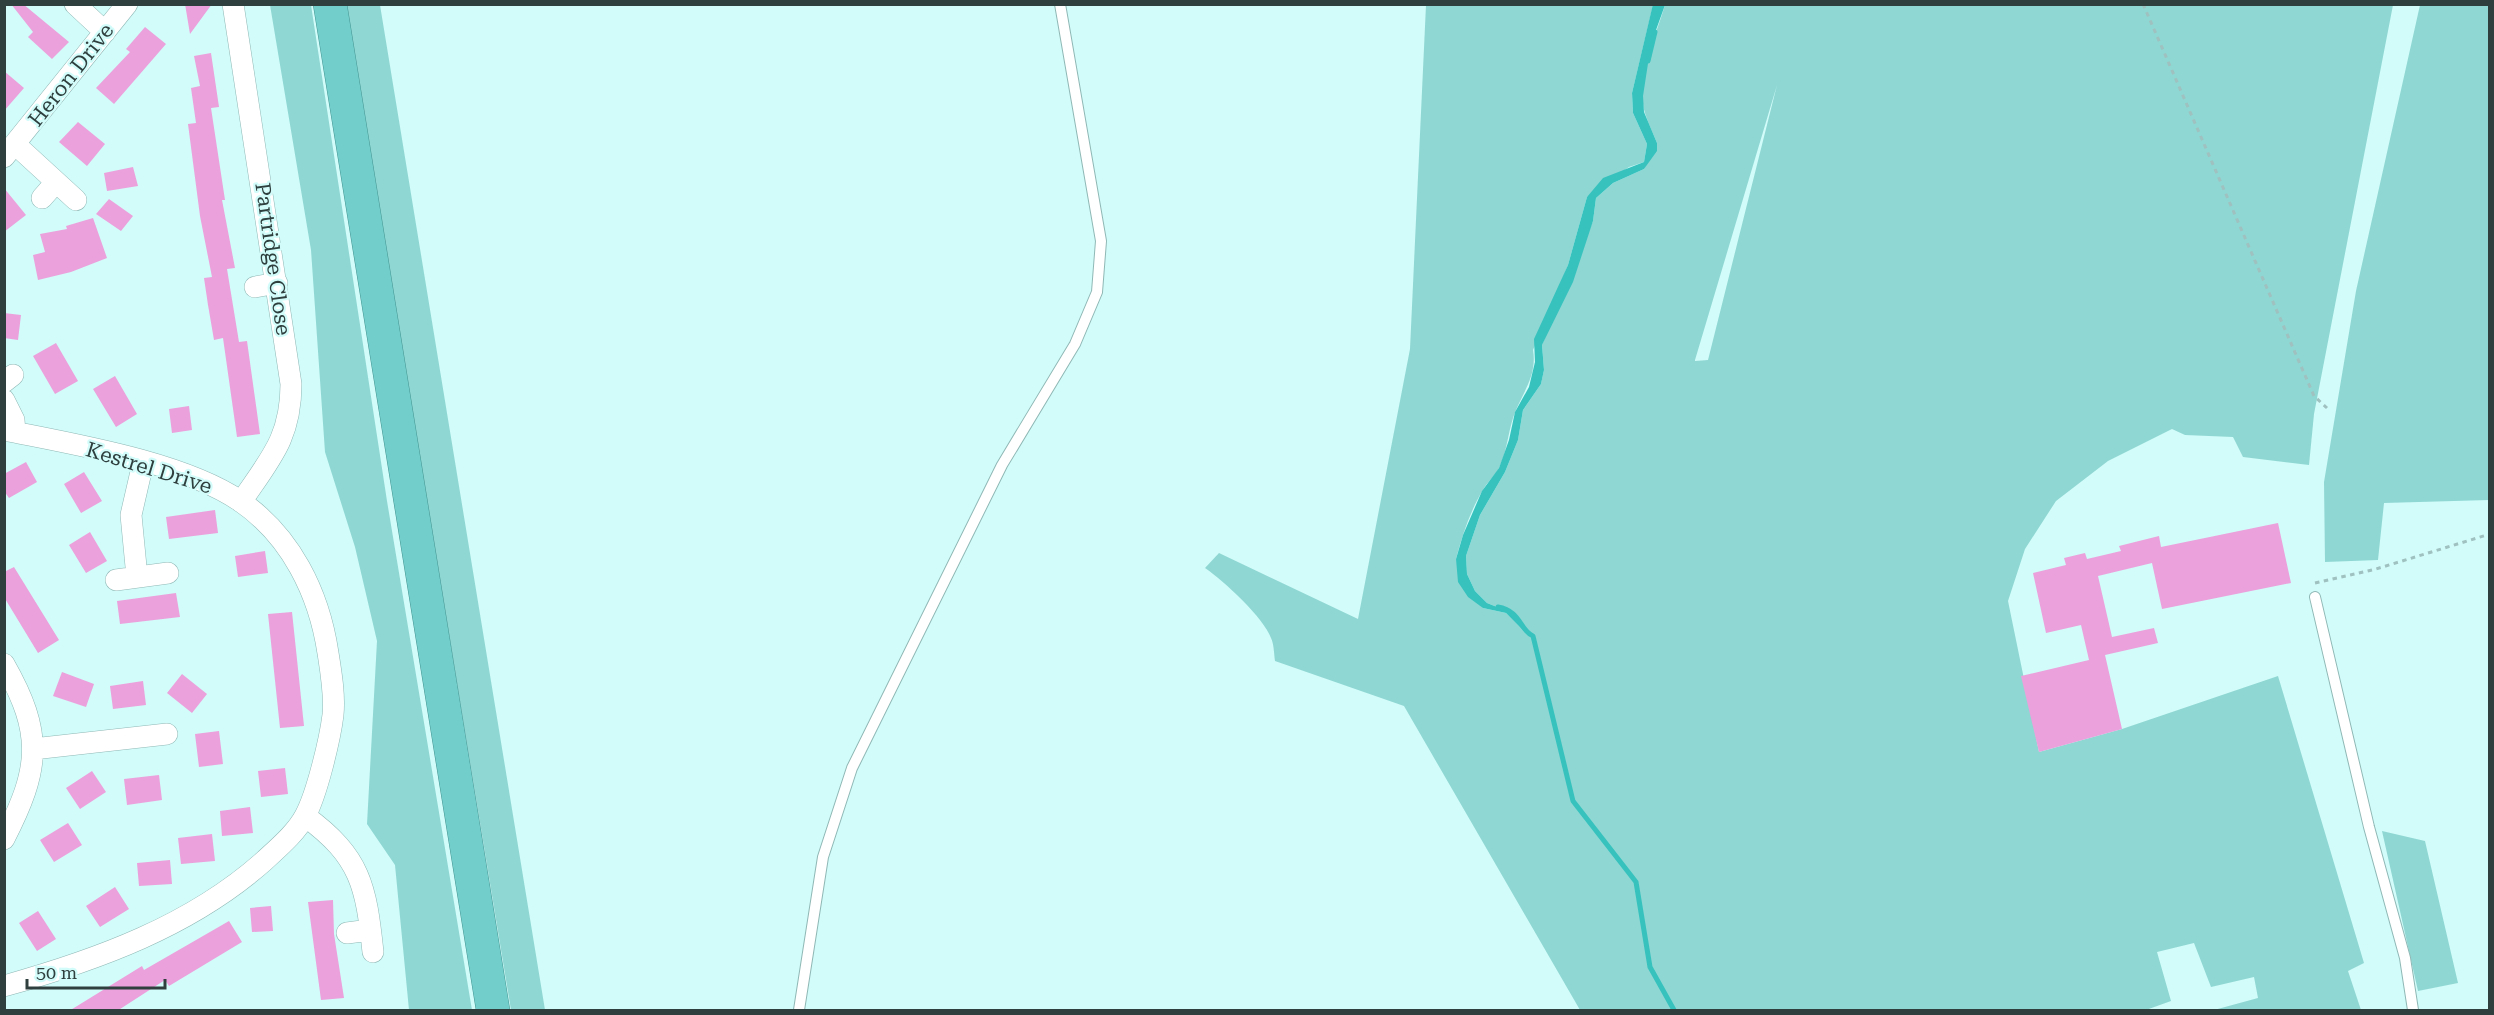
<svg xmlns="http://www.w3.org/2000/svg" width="2494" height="1015" font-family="'Roboto Serif',serif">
<rect width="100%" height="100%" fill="#d2fcfa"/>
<path fill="#8fd7d3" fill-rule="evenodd" d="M270 5H311L387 501 472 1010H409L395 865 367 824 377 641 355 547 325 452 311 250Z
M345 5H380L545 1010H511Z
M1426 5H1653L1632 93 1633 113 1647 144 1644 162 1629 167 1587 197 1568 265 1533 350C1537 374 1525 389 1516 410 1508 428 1508 450 1499 468 1495 476 1487 482 1483 490 1470 511 1462 536 1456 559L1483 608 1506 613 1524 630 1512 613 1487 603 1475 591 1467 574 1466 556 1480 515 1505 472 1518 440 1523 410 1541 384 1544 370 1542 345 1593 221 1596 198 1613 183 1644 169 1657 143C1653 133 1648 123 1645 113 1635 80 1656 36 1665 5H2393L2314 414 2309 465 2243 457 2233 437 2185 435 2172 429 2108 461 2056 501 2025 549 2008 601 2039 752 2122 729 2278 676 2364 963 2348 971 2361 1010H2214L2258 998 2254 977 2211 987 2194 943 2157 952 2171 1001 2146 1010H1580L1404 706 1275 661C1274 654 1274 644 1271 638 1264 618 1223 580 1205 568L1219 553 1358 619 1410 349ZM1777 85 1708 360 1695 361V360Z
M2420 5H2489V500L2384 503 2378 560 2325 562 2324 482 2356 291Z
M2382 831 2425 841 2458 983 2418 991Z"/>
<path fill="#37c2be" d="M1653 4 1665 5 1651 44 1643 96 1644 112 1657 143V151L1644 169 1613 183 1596 198 1593 221 1573 282 1542 345 1544 370 1541 384 1523 410 1518 440 1505 472 1480 515 1466 556 1467 574 1475 591 1487 603 1512 613 1528 635 1506 613 1483 608 1468 597 1458 582 1456 559 1463 535 1482 491 1499 468 1509 440 1515 412 1529 387 1535 362 1534 339 1568 265 1587 197 1603 178 1644 162 1647 144 1633 113 1632 93Z"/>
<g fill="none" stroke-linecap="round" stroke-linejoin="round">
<path stroke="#37c2be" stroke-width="5" d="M1648 61 1655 32
M1498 607C1521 611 1520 631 1533 636L1573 801 1636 882 1650 967 1674 1010"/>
</g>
<path fill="#eba1db" d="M11 4H23L69 42 52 59 28 37 33 32Z
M185 4H212L190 34Z
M145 27 166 44 114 104 96 88 130 52 126 49Z
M211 53 219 107 211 108 225 200H222L235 268 227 269 239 342 247 341 260 434 237 437 223 338 214 340 208 305 204 278 212 277 200 216 188 124 196 123 191 88 200 86 194 56Z
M4 71 24 88 4 111Z
M78 122 105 144 87 166 59 142Z
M133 167 138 186 107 191 104 173Z
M4 188 26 215 4 232Z
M109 199 133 216 121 231 96 214Z
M93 218 107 258 71 272 38 280 33 255 45 252 40 234 67 229 66 226Z
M4 313 21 315 18 340 4 338Z
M56 343 78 381 55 394 33 356Z
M115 376 137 414 116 427 93 389Z
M189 406 192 430 172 433 169 409Z
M26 462 37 482 9 498 4 491V474Z
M84 472 102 501 81 513 64 484Z
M215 510 218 533 169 539 166 517Z
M2278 523 2291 583 2162 609 2152 563 2098 576 2112 637 2154 628 2158 643 2105 655 2122 729 2039 752 2021 676 2089 660 2081 625 2046 633 2033 573 2066 565 2064 558 2085 553 2087 559 2121 551 2119 546 2159 536 2161 547Z
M90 532 107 561 86 573 69 545Z
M265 551 268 573 238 577 235 556Z
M14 567 59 640 38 653 4 597V572Z
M176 593 180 617 120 624 117 601Z
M292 612 304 726 280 728 268 614Z
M62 672 94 684 86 707 53 696Z
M182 674 207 694 192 713 167 693Z
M143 681 146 705 113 709 110 686Z
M219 731 223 764 199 767 195 734Z
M285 768 288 794 261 797 258 771Z
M92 771 106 792 80 809 66 788Z
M159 775 162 800 127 805 124 779Z
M250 807 253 833 222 836 220 811Z
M68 823 82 845 54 862 40 840Z
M212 834 215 861 181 864 178 838Z
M170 860 172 884 139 886 137 863Z
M115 887 129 909 100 927 86 906Z
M333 900 334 934 344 998 321 1000 308 902Z
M271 906 273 931 252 932 250 908Z
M38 911 56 939 37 951 19 923Z
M229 921 242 942 169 986 165 980 117 1011H69L142 966 144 970Z"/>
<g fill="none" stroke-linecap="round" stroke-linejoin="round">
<g stroke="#8fb8b5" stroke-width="12">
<path id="service" d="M2315 597 2369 827 2405 958 2413 1010
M799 1010 823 857 852 768 1002 465 1075 344 1097 292 1101 241 1060 4"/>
</g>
<g stroke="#8fb8b5" stroke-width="22">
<path id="minor" d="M75 4 105 32
M233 4 291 384C291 438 270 459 241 502
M16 145 76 200
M4 157 127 4
M42 198 56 182
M255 287 277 283
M4 382 13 375
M4 400 14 420 15 432
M4 430C73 444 183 462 240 501 291 536 319 593 328 653 331 672 335 695 333 715 330 739 317 794 305 816 296 833 278 848 264 861 191 926 97 960 4 986
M137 577 131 515 143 463
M116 580 168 573
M4 664C44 734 40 769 4 839
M33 749 167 734
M305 816C361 857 366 886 373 952
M347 933 370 930"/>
</g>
<g stroke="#439491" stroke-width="34">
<path id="trunk" d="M330 4 493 1010"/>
</g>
<path stroke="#9fc1bf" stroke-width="3" stroke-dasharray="4.5 4.5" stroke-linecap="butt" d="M2143 4 2314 396 2327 408
M2315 583 2376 569 2490 534"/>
<use href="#service" stroke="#fff" stroke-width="10"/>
<use href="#minor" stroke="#fff" stroke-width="21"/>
<use href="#trunk" stroke="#72cecb" stroke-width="33"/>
</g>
<g text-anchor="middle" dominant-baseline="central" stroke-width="4.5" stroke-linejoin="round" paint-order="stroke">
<g font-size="21" fill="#2e3f3e" stroke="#d2fcfa">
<text transform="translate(71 75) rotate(-52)">Heron Drive</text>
<text transform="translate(273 259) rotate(82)">Partridge Close</text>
<text transform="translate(149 468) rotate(17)">Kestrel Drive</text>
</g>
</g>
<rect width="2494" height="1015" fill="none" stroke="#2e3f3e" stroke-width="12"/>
<path d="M27 979v9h138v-9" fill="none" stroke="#2e3f3e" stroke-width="3"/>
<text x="36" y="979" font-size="18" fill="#2e3f3e" stroke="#d2fcfa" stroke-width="4.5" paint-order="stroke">50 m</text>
</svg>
